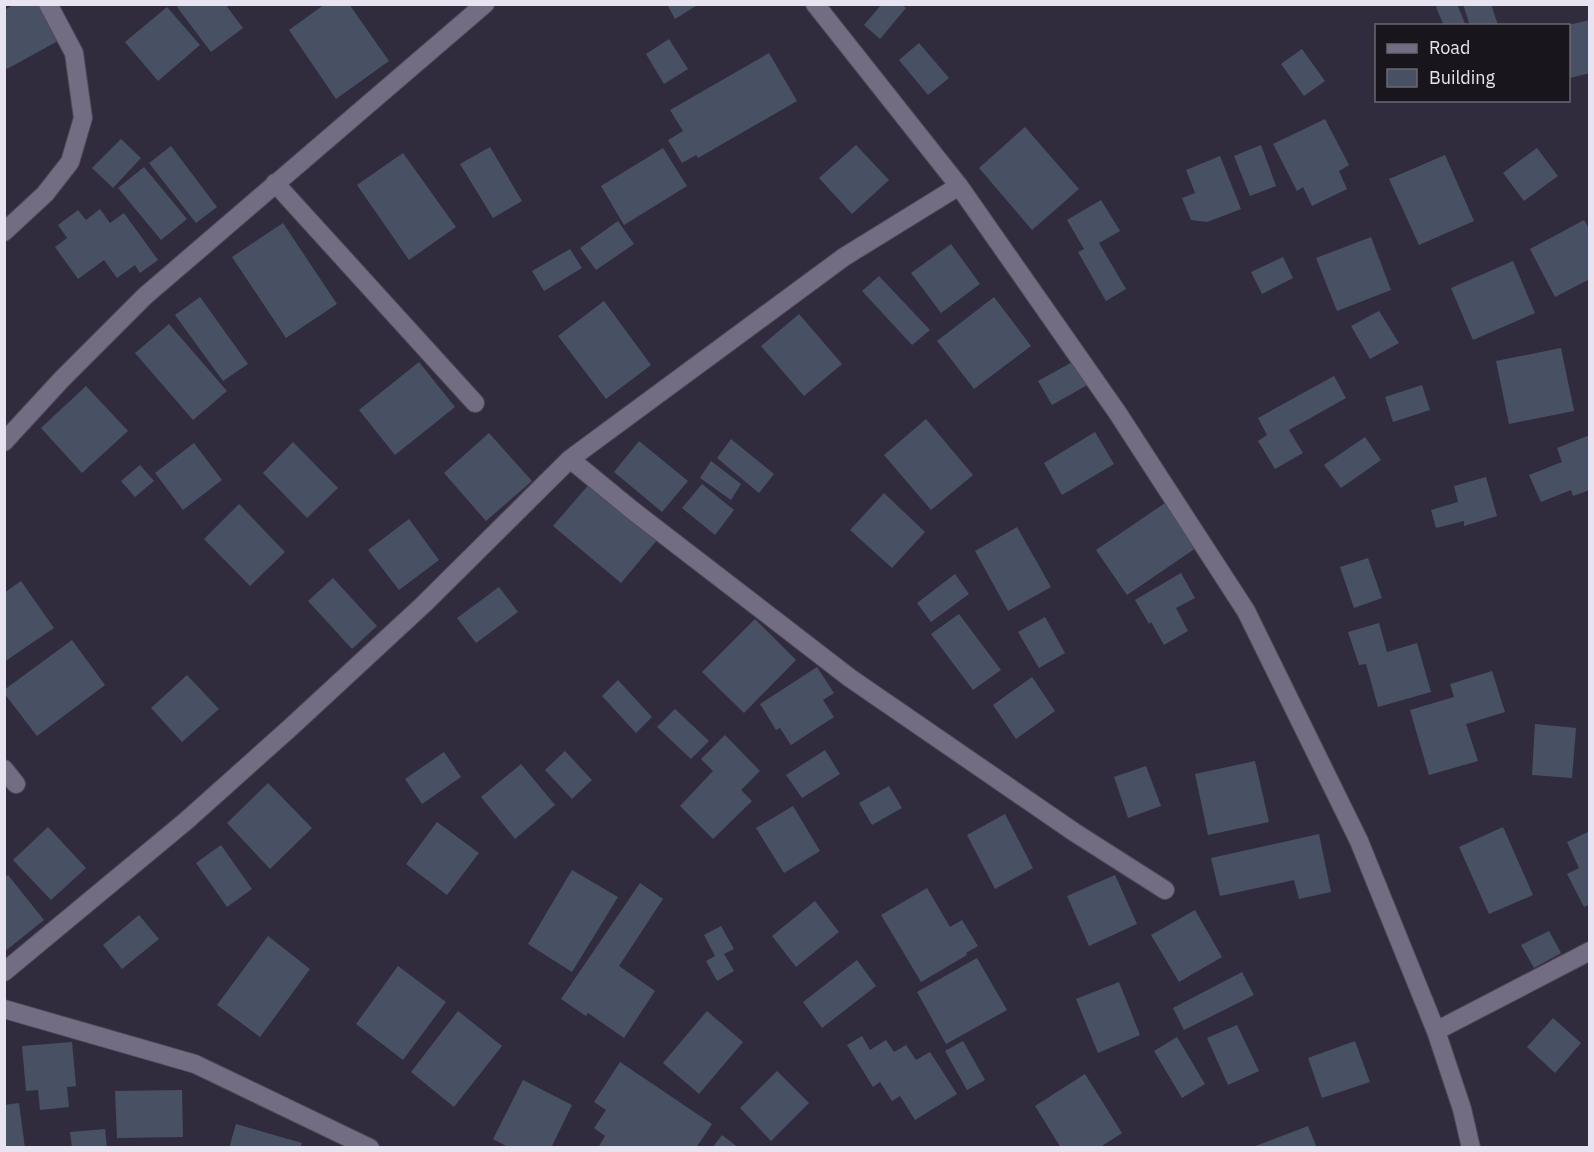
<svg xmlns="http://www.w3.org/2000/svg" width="1594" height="1152" font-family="'IBM Plex Sans',sans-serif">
<rect width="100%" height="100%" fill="#312b3e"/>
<path fill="#485164" d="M15 4H47L65 37 7 69 4 64V10Z
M180 4H225L243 28 211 52 177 7Z
M325 4H349L389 61 336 99 289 30Z
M667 4H699L675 19Z
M1443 4H1457L1466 26H1444L1436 7Z
M1463 4H1491L1498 25 1470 26Z
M881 5H902L906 8 880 39 864 25Z
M167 7 200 45 158 81 125 42Z
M1590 20V73L1570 78 1568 25Z
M669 39 688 69 664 84 646 54Z
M919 43 949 78 928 95 899 60Z
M1302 49 1325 81 1304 96 1281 64Z
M769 53 797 101 698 158 696 155 682 163 668 140 683 131 670 110Z
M1325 119 1349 165 1339 171 1347 189 1312 206 1303 187 1297 191 1273 144Z
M1025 127 1079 189 1032 230 979 168Z
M121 139 141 158 113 188 92 168Z
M856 145 889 180 852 214 819 178Z
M1261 145 1276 186 1250 196 1234 156Z
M171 146 217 207 196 223 149 163Z
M490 147 522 201 493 218 460 164Z
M663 148 687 186 624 225 601 186Z
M1537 148 1558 176 1524 201 1503 173Z
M403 153 456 227 409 260 357 185Z
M1445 155 1474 221 1419 245 1389 179Z
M1220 156 1241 209 1207 222 1191 220 1182 198 1195 193 1186 170Z
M144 167 187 219 161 240 118 188Z
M1101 200 1120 231 1099 243 1126 289 1106 301 1078 252 1084 249 1067 220Z
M100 209 110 223 124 213 158 260 140 273 135 265 117 278 104 260 78 279 55 247 67 238 58 225 78 210 86 220Z
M1584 220 1590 230V279L1555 297 1530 249Z
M618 221 634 244 596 270 580 248Z
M283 223 337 304 286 338 232 257Z
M1371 237 1391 290 1337 311 1316 258Z
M951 244 980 284 941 313 911 273Z
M570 249 582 268 544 291 532 271Z
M1283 257 1293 278 1262 294 1251 272Z
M1513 261 1535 313 1473 340 1451 288Z
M879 276 930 330 912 345 862 291Z
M200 297 248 364 223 381 175 315Z
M994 297 1031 346 974 389 937 341Z
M604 301 651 365 606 399 558 336Z
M1379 311 1399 343 1370 359 1351 326Z
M799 314 842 364 804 396 761 346Z
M169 324 227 391 193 420 135 353Z
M1561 348 1574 411 1509 424 1496 361Z
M1076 360 1089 384 1052 405 1038 381Z
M419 362 455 407 395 455 359 410Z
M1334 376 1346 398 1289 430 1303 453 1275 469 1258 441 1267 435 1258 418Z
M1422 385 1430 410 1393 422 1385 397Z
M86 386 128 431 82 473 41 428Z
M926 419 973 475 931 510 884 455Z
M1095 432 1114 464 1062 495 1044 463Z
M489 433 532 481 486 521 444 473Z
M1590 435V490L1573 496 1571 490 1541 502 1529 475 1562 462 1557 448Z
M1365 437 1381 460 1341 488 1324 465Z
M731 439 774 474 759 493 717 458Z
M639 441 688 481 662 512 614 472Z
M293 442 338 488 307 518 263 473Z
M194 443 222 480 183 510 155 473Z
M711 461 741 484 731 500 700 478Z
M140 465 154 481 135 497 121 481Z
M1486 477 1497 516 1464 526V521L1436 528 1431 510 1458 502 1454 486Z
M591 482 658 539 621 583 553 526Z
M702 484 734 510 715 535 682 508Z
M884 493 925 532 892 568 850 530Z
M1165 503 1196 548 1127 595 1096 550Z
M239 504 285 552 250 586 204 539Z
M409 519 439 560 399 590 368 550Z
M1017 527 1051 587 1008 611 975 551Z
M1368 558 1382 598 1354 608 1340 567Z
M1181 573 1195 598 1176 608 1188 631 1164 645 1151 622 1149 624 1135 600Z
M955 574 969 594 931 622 917 603Z
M333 578 377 626 352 649 308 601Z
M21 581 54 628 4 662V593Z
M499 587 518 612 476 643 457 618Z
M959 614 1001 670 973 690 931 634Z
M1045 617 1065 653 1039 668 1018 632Z
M755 619 796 660 744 713 702 672Z
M1379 623 1387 652 1417 643 1431 692 1378 707 1366 664 1359 665 1348 632Z
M72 640 105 685 37 736 4 693V690Z
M817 667 834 693 823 700 834 717 791 745 780 728 776 730 760 704Z
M1492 671 1505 712 1466 724 1478 761 1429 775 1410 710 1454 697 1450 684Z
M187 675 219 709 182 742 151 708Z
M1032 677 1055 711 1016 739 993 705Z
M618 680 652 717 636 733 602 696Z
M675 709 709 741 691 759 657 727Z
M1535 724 1576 728 1572 778 1532 775Z
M725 735 760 771 741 790 752 801 713 839 680 806 713 771 701 759Z
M825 750 840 774 802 798 786 775Z
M565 751 592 780 572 799 545 770Z
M444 752 461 777 422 804 405 779Z
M1255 761 1269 822 1208 835 1195 774Z
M521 764 555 805 515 839 481 797Z
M1146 766 1161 806 1128 818 1114 777Z
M268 783 312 828 270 869 227 823Z
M889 786 902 808 872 825 859 803Z
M793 806 820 851 784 873 756 828Z
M1005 814 1033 868 995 889 967 835Z
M437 822 479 853 447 895 406 864Z
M48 827 86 868 51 900 13 860Z
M1503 827 1533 895 1489 914 1459 847Z
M1590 831V904L1584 907 1567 874 1579 868 1567 842Z
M1319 834 1331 892 1299 899 1294 880 1220 896 1211 858Z
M221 845 252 889 227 907 196 863Z
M572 870 618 897 572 972 528 944Z
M8 875 44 920 4 952V878Z
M1115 875 1137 924 1089 946 1067 896Z
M640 883 663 899 619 966 655 991 624 1038 588 1013 586 1016 561 999Z
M927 888 950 927 962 920 978 946 966 953 967 955 921 982 881 915Z
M815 901 839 932 796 967 772 936Z
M1195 910 1222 957 1179 982 1151 935Z
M139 915 159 939 122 969 103 945Z
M721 926 734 949 724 954 734 971 717 981 706 961 715 956 704 935Z
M1549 931 1561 953 1534 968 1521 945Z
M268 936 310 969 260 1037 217 1005Z
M977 958 1007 1010 946 1044 917 992Z
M857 960 876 986 822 1028 803 1002Z
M398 966 446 1002 403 1060 356 1024Z
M1242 972 1254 995 1184 1030 1173 1008Z
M1119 982 1140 1035 1098 1053 1076 999Z
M458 1011 502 1046 454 1107 411 1072Z
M707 1011 743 1042 699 1094 663 1063Z
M1553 1018 1581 1043 1555 1073 1527 1047Z
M1237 1025 1259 1071 1228 1085 1207 1038Z
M862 1036 870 1050 886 1040 894 1052 906 1045 916 1060 930 1052 957 1094 915 1120 900 1096 892 1101 880 1082 873 1087 847 1045Z
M1177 1037 1205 1084 1182 1098 1154 1051Z
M963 1041 985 1080 967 1090 945 1051Z
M1355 1041 1370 1082 1322 1098 1308 1058Z
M72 1042 76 1086 67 1087 69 1107 40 1110 38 1090 26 1091 22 1046Z
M620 1062 712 1124 696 1148H598L605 1136 594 1128 606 1110 594 1102Z
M777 1071 809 1103 771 1141 740 1108Z
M1085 1074 1122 1133 1099 1148H1061L1035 1106Z
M523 1080 572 1105 551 1148H510L493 1139Z
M182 1090 183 1137 117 1138 115 1091Z
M19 1103 25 1148H4V1105Z
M236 1124 302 1143 300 1148H229Z
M1308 1126 1317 1148H1253V1147Z
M105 1129 107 1148H72L70 1132Z
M722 1135 739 1148H712Z"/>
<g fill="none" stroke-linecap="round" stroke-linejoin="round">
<g stroke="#4f4959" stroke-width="20">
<path id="minor" d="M815 4 959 186 1117 412 1246 611 1359 841 1436 1031 1590 951
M275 183 475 403
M4 232 45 194 70 162 83 118 74 53 48 4
M4 442 62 379 145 296 485 4
M570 459 632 510 850 678 1074 832 1165 890
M4 769 16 784
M4 972 186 821 291 727 424 604 570 459 844 257 959 186
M4 1009 195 1064 370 1148
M1436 1031 1462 1109 1471 1148"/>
</g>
<use href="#minor" stroke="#736d83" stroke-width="18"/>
</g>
<rect width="1594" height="1152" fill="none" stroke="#e7e3f0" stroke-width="12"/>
<rect x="1375" y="24" width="195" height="78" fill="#18151d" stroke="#6b6771" stroke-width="1.5"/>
<rect x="1387" y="44" width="30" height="9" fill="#736d83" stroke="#6b6771" stroke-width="1.5"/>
<text x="1429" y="54" font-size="18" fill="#e7e3f0">Road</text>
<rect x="1387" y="69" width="30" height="18" fill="#485164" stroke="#6b6771" stroke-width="1.5"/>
<text x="1429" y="84" font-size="18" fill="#e7e3f0">Building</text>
</svg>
